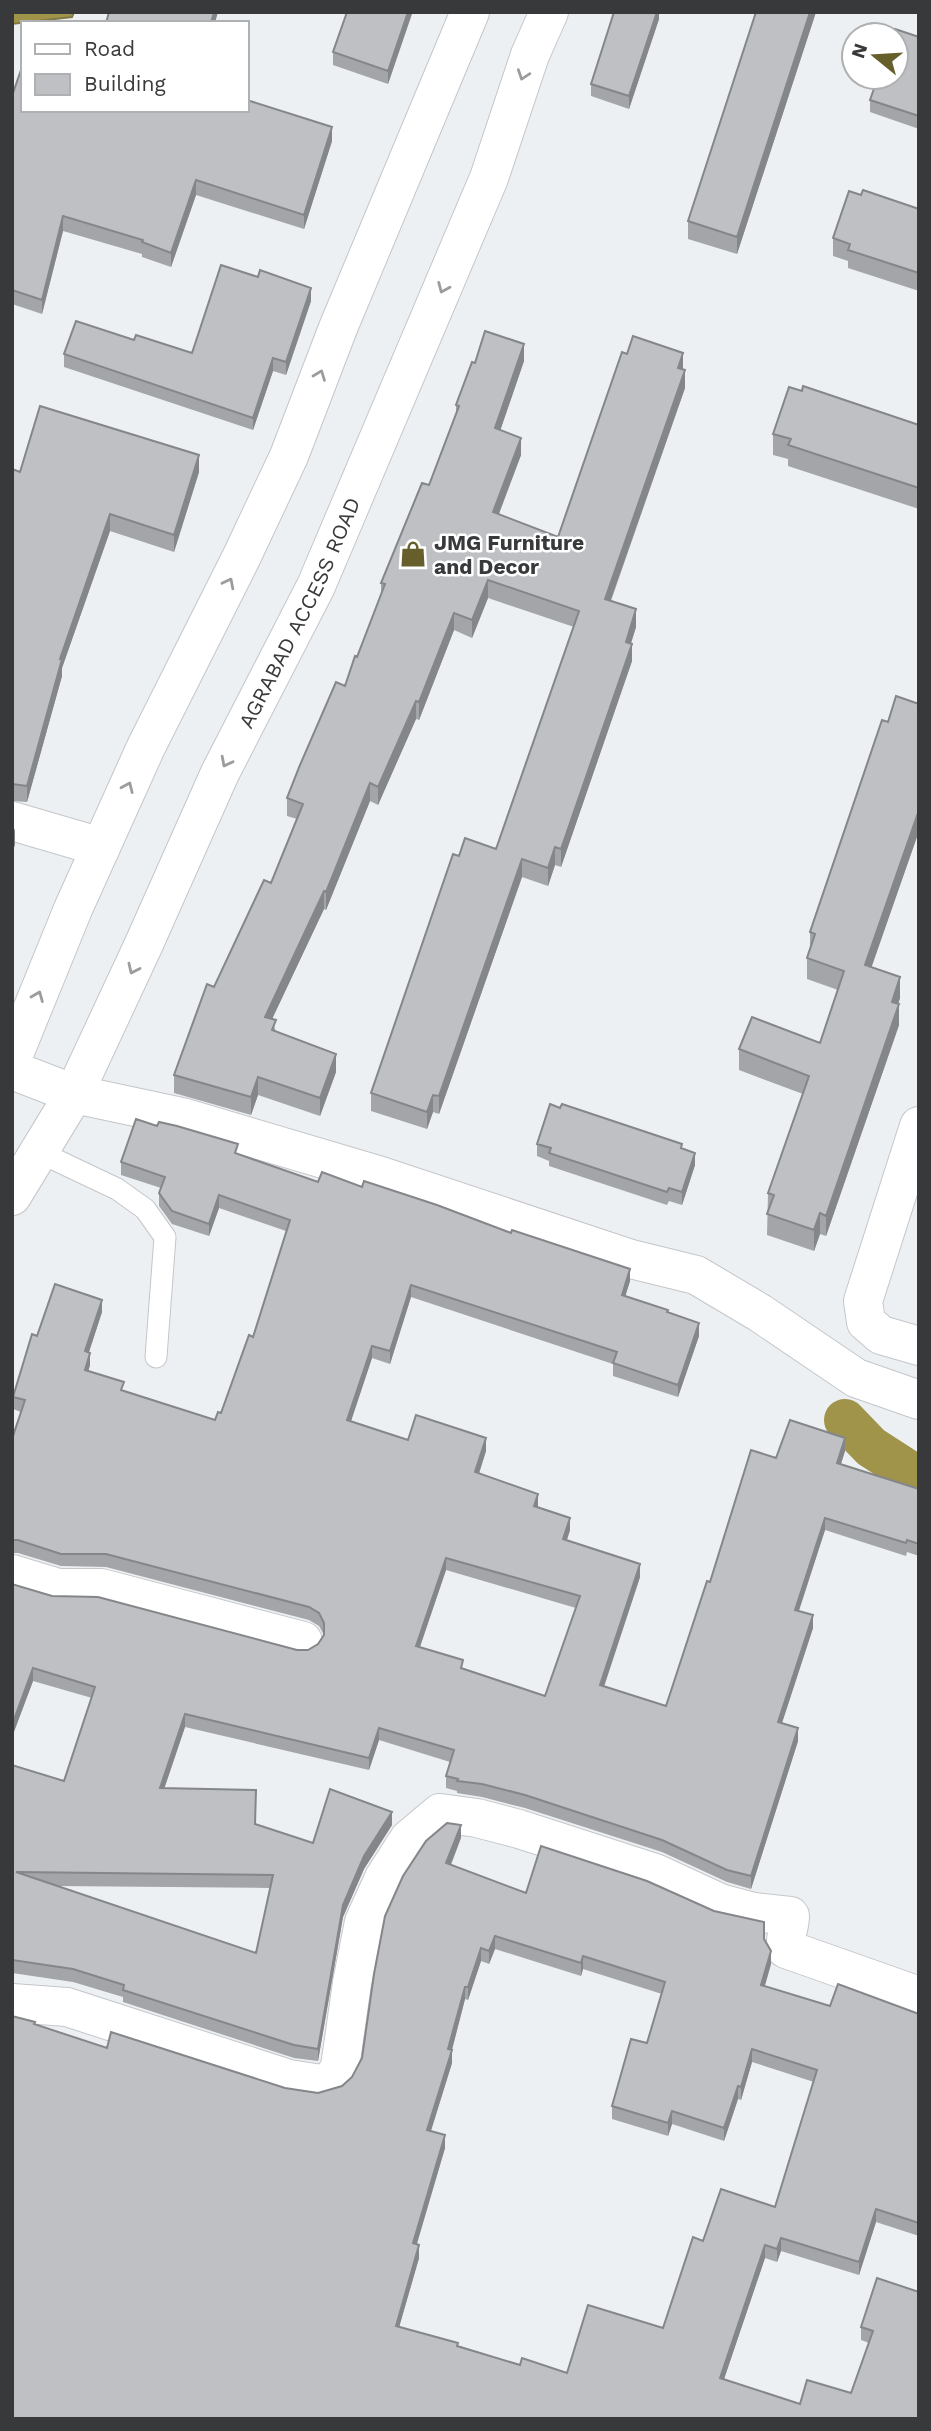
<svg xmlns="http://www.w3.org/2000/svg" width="931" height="2431" font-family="'Work Sans',sans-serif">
<rect width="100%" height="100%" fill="#edf0f3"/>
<path fill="#9f9449" stroke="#807945" stroke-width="2" d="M12 12H74L72 17 12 24Z"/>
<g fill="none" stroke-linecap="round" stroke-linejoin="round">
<path stroke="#9f9449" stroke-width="42" d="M845 1420 871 1447 919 1478"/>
<g stroke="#c4c6ca" stroke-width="23">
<path id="service" d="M39 1152 117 1189 145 1209 165 1237 156 1357"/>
</g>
<g stroke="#c4c6ca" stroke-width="40">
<path id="minor" d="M12 821 101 847
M12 1070 74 1094 182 1117 381 1176 631 1259 696 1275 760 1313 856 1378 919 1400
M919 1126 863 1301 866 1322 881 1335 919 1346
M12 1574 58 1588H101L303 1641
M12 2003 67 2007 289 2079 321 2084 333 2079 340 2067 352 1983 364 1922 384 1878 409 1839 440 1813 477 1818 519 1829 655 1873 720 1903 754 1912 790 1916C790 1928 784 1937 786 1949L919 1996"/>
</g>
<g stroke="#c4c6ca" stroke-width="40">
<g id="secondary">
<path d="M12 1059 73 909 146 747 241 558 289 456 338 328 470 12"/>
<path id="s1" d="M12 1196 74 1094 143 946 220 773 316 586 489 178 530 55 549 12"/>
</g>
</g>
<use href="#service" stroke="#fff" stroke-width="21"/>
<use href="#minor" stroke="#fff" stroke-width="38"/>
<use href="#secondary" stroke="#fff" stroke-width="38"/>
</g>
<path fill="#a3a5a9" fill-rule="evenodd" d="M412 12 388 84 333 65V52Z
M659 12V19L629 109 591 96V84Z
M756 12H816L737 254 688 239V221Z
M919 37V129L870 112V100Z
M12 96 332 141 304 229 196 195 171 267 142 257V254L63 231 42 314 12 304Z
M861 195 919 209V291L848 268V261L833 256V238Z
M311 301 286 375 273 371 253 430 64 367V354L134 340 192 353Z
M524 361 500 430 521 455 499 514 558 537 683 370 685 388 611 601 636 627 631 643 632 661 561 867 555 865 548 886 522 877 439 1114 433 1112 427 1129 371 1111V1093L459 856 496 849 574 627 488 598 472 638 454 630 419 720 416 719 378 805 370 801 326 910 324 909 272 1019 276 1032 336 1072 320 1116 258 1095 251 1115 174 1093V1075L214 987 271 883 297 819 287 816V798L345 686 357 657 381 594V583L429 485 456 413V405L475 363Z
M919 425V509L788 466V459L773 455V434Z
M12 469 20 472H199L174 552 110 531 62 668V676L27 802 12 801Z
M919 704V831L871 967 900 998 898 1004 899 1025 826 1236 820 1234 814 1251 767 1235 768 1193 803 1094 739 1070V1049L820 1043 838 990 807 979V958L810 949V932L888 722Z
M537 1144 682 1149 695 1165 682 1205 669 1201 667 1205 549 1166V1161L537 1156Z
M238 1154 318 1182 362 1187 630 1281 625 1296 668 1312 699 1336 678 1397 613 1376V1364L411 1297 390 1364 372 1358 351 1421 408 1440 486 1451 479 1474 538 1508 570 1530 567 1540 640 1577 604 1687 666 1706 710 1582 776 1458 845 1451 841 1464 919 1489V1556L907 1552 906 1556 825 1530 799 1611 813 1628 782 1723 798 1741 751 1889 727 1882 662 1852 525 1808 482 1797 457 1793V1791L446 1788V1776L450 1762 379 1740 369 1770 185 1727 164 1789 255 1825 313 1843 392 1825 364 1869 343 1917 318 2061 294 2058 123 2002V1997L73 1982 12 1973V1765L64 1781 92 1698 33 1681 12 1737 52 1596 297 1650H308L318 1644 324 1635 319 1626 309 1620 106 1567 61 1566 18 1553H12V1439L21 1412 13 1409V1397L37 1336 102 1312 89 1352 90 1365 88 1371 124 1391 215 1420 221 1413 253 1337 286 1231 219 1208 209 1236 172 1224 159 1206V1193L161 1188 121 1175V1162ZM446 1570 576 1608 545 1696 463 1669 420 1647ZM55 1886 270 1888 256 1953Z
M461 1838 451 1865 526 1893 764 1939 771 1964 765 1986 830 2006 919 2014V2236L876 2222 859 2275 781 2251 777 2262 765 2258 724 2379 800 2404 851 2393 869 2343 861 2340V2327L919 2292V2419H12L35 2024 107 2048 285 2088 318 2093 342 2086 352 2077 362 2058ZM495 1949 581 1976 583 1969 662 1994 647 2043 612 2106V2119L668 2136 672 2124 724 2141 738 2099 741 2100 752 2062 814 2082 775 2207 703 2241 663 2328 567 2373 520 2365 399 2327 419 2258 417 2244 445 2148 431 2131 452 2063V2050L465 1999 468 2000 481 1961 489 1964Z"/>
<path fill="#858689" d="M214 12H218L215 23H211Z
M408 12H412V14L388 84V71Z
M657 12H659V19L629 109V96Z
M810 12H816L737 254V237Z
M332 127V141L304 229V215Z
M196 180V195L171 267V253Z
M63 216V231L42 314V300Z
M311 288V301L286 375V362Z
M524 344V361L495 446V428Z
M683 353V370L678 368Z
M273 358V371L253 430V418Z
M685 370V388L605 616V599Z
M521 438V455L493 529V512Z
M199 455V472L174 552V535Z
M110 514V531L62 668V676L27 802V786L60 659Z
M488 580V598L472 638V620Z
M636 609V627L626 659V642Z
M454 613V630L419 720V702Z
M632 644V661L561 867V849Z
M416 701V719L378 805V787Z
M370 783V801L326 910V892Z
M919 810V831L865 986V965Z
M15 828V845L12 853V836Z
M555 847V865L548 886V868Z
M522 859V877L439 1114V1096Z
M324 891V909L265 1034V1017Z
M900 977V998L892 1023V1002Z
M899 1004V1025L826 1236V1216Z
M336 1054V1072L320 1116V1098Z
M258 1077V1095L251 1115V1097Z
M433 1095V1112L427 1129V1112Z
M695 1153V1165L682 1205V1192Z
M219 1195V1208L209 1236V1224Z
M820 1213V1234L814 1251V1230Z
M630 1269V1281L622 1307V1295Z
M411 1285V1297L390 1364V1351Z
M102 1300V1312L85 1364V1351Z
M699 1323V1336L678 1397V1385Z
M372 1346V1358L347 1433V1420Z
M90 1353V1365L85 1382V1370Z
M486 1438V1451L475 1485V1472Z
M845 1438V1451L837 1476V1463Z
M538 1494V1507L534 1519V1506Z
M570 1518V1530L563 1551V1539Z
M825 1518V1530L795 1622V1610Z
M446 1558V1570L416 1658V1646Z
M640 1564V1577L600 1698V1685Z
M813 1615V1628L778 1735V1722Z
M33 1668V1681L12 1737V1725Z
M185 1714V1727L160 1801V1788Z
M379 1728V1740L369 1770V1758Z
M798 1728V1741L751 1889V1876Z
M392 1812V1825L364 1869 343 1917 318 2061V2049L343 1905 364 1856Z
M461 1825V1838L446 1876V1863Z
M495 1936V1949L489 1964V1951Z
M481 1948V1961L468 2000V1987Z
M771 1951V1964L761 1998V1985Z
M583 1956V1969L581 1976V1963Z
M465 1987V1999L450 2057 452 2050V2063L427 2143V2130Z
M752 2049V2062L741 2100V2087Z
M738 2086V2099L724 2141V2128Z
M672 2111V2124L668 2136V2123Z
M445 2135V2148L413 2256V2243Z
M876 2209V2222L859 2275V2262Z
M781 2238V2251L777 2262V2249Z
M419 2245V2258L396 2338V2326Z
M765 2245V2258L720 2391V2378Z"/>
<path fill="#bec0c4" stroke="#858689" stroke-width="2" fill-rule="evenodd" d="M109 12H214L211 23H106Z
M347 12H408L388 71 333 52Z
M614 12H657L629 96 591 84Z
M756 12H810L737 237 688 221Z
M895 29 919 37V116L870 100 878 77H896V35H893Z
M23 64V110H247V100L332 127 304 215 196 180 171 253 142 242 143 240 63 216 42 300 12 290V96Z
M863 190 919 209V273L848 250 850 244 833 238 849 191 861 195Z
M221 265 258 277 260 270 311 288 286 362 273 358 253 418 64 354 76 321 134 340 136 335 192 353Z
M485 331 524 344 495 428 521 438 493 512 558 537 622 352 627 354 633 336 683 353 678 368 685 370 605 599 636 609 626 642 632 644 561 849 555 847 548 868 522 859 439 1096 433 1095 427 1112 371 1093 453 854 459 856 465 838 496 849 579 611 488 580 472 620 454 613 419 702 416 701 378 787 370 783 326 892 324 891 265 1017 276 1020 272 1030 336 1054 320 1098 258 1077 251 1097 174 1075 207 984 214 987 264 880 271 883 303 804 287 798 300 765 336 682 345 686 355 656 357 657 385 584 381 583 422 483 429 485 459 406 456 405 472 362 475 363Z
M803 386 919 425V488L788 445 791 439 773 434 789 387 802 391Z
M40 406 199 455 174 535 110 514 60 659H62L27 786 12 784V469L20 472Z
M896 696 919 704V810L865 965 900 977 892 1002 899 1004 826 1216 820 1213 814 1230 767 1214 774 1195 768 1193 809 1076 739 1049 752 1017 820 1043 844 971 807 958 815 934 810 932 882 720 888 722Z
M550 1104 560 1108 562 1104 682 1144 681 1148 695 1153 682 1192 669 1188 667 1192 549 1153 551 1148 537 1144Z
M136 1119 157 1126 159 1122 177 1126 238 1144 235 1153 318 1182 322 1172 362 1187 364 1181 437 1205 511 1233 512 1230 630 1269 622 1295 668 1310 667 1312 699 1323 678 1385 613 1363 617 1352 411 1285 390 1351 372 1346 347 1420 408 1440 416 1415 486 1438 475 1472 538 1494 534 1506 570 1518 563 1539 640 1564 600 1685 666 1706 707 1581 710 1582 751 1450 776 1458 790 1420 845 1438 837 1463 919 1489V1544L907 1540 906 1543 825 1518 795 1610 813 1615 778 1722 798 1728 751 1876 727 1870 662 1840 525 1795 482 1784 457 1781 458 1779 446 1776 454 1750 379 1728 369 1758 185 1714 160 1788 256 1790 255 1824 313 1843 330 1789 392 1812 364 1856 343 1905 318 2049 294 2045 123 1990 124 1985 73 1969 12 1960V1765L64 1781 95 1687 33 1668 12 1725V1584L52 1596 98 1597 297 1650H308L318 1644 324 1635V1623L319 1613 309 1607 106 1554H61L18 1540H12V1439L25 1400 13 1397 32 1334 37 1336 55 1284 102 1300 85 1351 90 1353 85 1370 124 1382 121 1390 215 1420 218 1412 221 1413 249 1335 253 1337 290 1220 219 1195 209 1224 172 1211 159 1193 165 1177 121 1162ZM446 1558 580 1596 545 1696 461 1668 463 1660 416 1646ZM16 1872 273 1875 256 1953Z
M447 1823 461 1825 446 1863 526 1893 541 1846 647 1881 714 1911 764 1922V1939L771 1951 761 1985 830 2006 838 1984 919 2014V2223L876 2209 859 2262 781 2238 777 2249 765 2245 720 2378 800 2404 807 2380 851 2393 873 2331 861 2327 877 2278 919 2292V2419H12V2016L35 2022 34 2024 107 2048 111 2032 285 2088 318 2093 342 2086 352 2077 362 2058 374 1974 385 1916 403 1876 426 1841ZM495 1936 581 1963 583 1956 665 1982 647 2043 631 2039 612 2106 668 2123 672 2111 724 2128 738 2086 741 2087 752 2049 817 2070 775 2207 721 2189 703 2241 693 2237 663 2328 588 2305 567 2373 522 2358 520 2365 457 2346 458 2343 396 2326 419 2245 413 2243 445 2135 427 2130 452 2050 448 2049 465 1987H468L481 1948 489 1951Z"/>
<defs><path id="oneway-chevron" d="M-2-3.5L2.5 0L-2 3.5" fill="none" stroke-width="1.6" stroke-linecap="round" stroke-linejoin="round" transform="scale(1.75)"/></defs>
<g stroke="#9c9c9d">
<use href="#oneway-chevron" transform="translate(523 75) rotate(109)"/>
<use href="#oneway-chevron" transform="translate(443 288) rotate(113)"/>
<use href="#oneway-chevron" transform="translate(320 375) rotate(-69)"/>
<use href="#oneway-chevron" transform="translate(229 583) rotate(-63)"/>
<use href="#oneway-chevron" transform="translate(226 762) rotate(117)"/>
<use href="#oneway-chevron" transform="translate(128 787) rotate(-66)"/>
<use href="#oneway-chevron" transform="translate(133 969) rotate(115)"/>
<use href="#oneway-chevron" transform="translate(38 996) rotate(-68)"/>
</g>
<defs>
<g id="shop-bare" transform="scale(2.1)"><path d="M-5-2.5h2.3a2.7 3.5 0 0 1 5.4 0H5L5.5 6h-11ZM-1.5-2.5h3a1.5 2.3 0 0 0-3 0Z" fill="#665e2b" stroke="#fff" stroke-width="2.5" paint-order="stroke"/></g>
</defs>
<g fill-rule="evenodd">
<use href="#shop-bare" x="413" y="554"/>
</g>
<g text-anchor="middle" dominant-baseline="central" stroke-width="5" stroke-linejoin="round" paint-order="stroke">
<g font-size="21" font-weight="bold" fill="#38393b" stroke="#fff" text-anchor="start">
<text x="434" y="542">JMG Furniture<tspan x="434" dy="24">and Decor</tspan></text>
</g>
<g font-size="21" fill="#38393b" stroke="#fff">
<text stroke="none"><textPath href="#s1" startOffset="651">AGRABAD ACCESS ROAD</textPath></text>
</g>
</g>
<rect width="931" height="2431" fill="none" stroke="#38393b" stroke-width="28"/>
<rect x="21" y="21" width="228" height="91" fill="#ffffff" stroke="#afb0b1" stroke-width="2"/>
<rect x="35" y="44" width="35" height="10" fill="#ffffff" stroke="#afb0b1" stroke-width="2"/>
<text x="84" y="56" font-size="21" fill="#38393b">Road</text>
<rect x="35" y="74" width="35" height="21" fill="#bec0c4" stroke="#afb0b1" stroke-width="2"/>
<text x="84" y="91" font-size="21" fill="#38393b">Building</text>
<g transform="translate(875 56) rotate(288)"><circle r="33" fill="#ffffff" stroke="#afb0b1" stroke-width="2"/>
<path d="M0-5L12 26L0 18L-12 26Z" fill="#665e2b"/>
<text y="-10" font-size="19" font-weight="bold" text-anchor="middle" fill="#38393b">N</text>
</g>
</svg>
